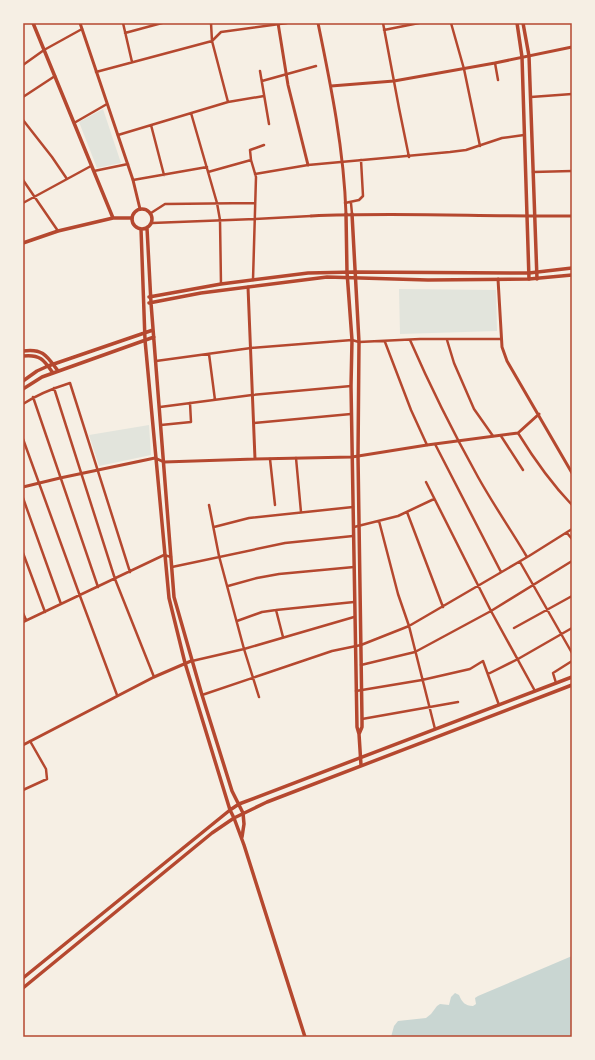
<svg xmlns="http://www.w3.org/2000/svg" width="595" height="1060" font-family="Overpass,sans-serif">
<rect width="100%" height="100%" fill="#f6efe4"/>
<path fill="#e2e4dc" d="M103 109 121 163 97 168 79 122Z
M399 289 496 290 497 331 400 334Z
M149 425 151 455 99 466 89 435Z"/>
<path fill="#c9d6d2" d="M572 956V1037H391L394 1026 398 1021 426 1018 431 1014 437 1006 440 1004 449 1005 451 997 455 993 459 995C462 1002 465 1006 473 1006L476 1004 475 998 478 996Z"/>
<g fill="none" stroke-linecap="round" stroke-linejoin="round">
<path stroke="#b5482f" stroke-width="2.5" d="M123 23 132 62
M211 23 212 41 228 102
M383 23 399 108 409 157
M451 23 464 69 480 146
M384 30 419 23
M125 33 162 23
M495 63 498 80
M23 65 44 50 82 29
M260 71 269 124
M96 72 212 41 221 32 287 23
M262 81 316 66
M23 97 55 76
M531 97 572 94
M191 113 217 203 220 220 221 284
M23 120 52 157 67 179
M74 123 107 104
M151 125 164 175
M118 135 228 102 264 96
M251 160 256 177 253 280
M94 171 128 164
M208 172 251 160 250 150 264 145
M533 172 572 171
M255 174 308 165 450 152 466 150 502 138 524 135
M23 180 58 231
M133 180 207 167
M23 203 91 166
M345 203 359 200 363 196 361 160
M351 203 352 214
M151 213 165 204 255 203
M152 223 255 219 311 216
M410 340C430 386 453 432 478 477 493 504 511 530 527 557
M447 340 454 363 474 409 493 436
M385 342 411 410 427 445
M209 354 215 400
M156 361 251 348 352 340 359 342 420 339H501
M54 388 115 579 154 677
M33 397 98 587
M23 404C38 394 54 388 70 383L130 572
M160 407 252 395 351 386
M254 423 351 414
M161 425 191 422 190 403
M518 433C534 459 551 483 572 505
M501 436 523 470
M23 439 80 596 117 695
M435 444 501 572
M296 458 301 512
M270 459 275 505
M426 482 491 611 535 691
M23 498 61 604
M209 505 219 556 244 649 259 697
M407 512 443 607
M379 521 398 594 409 626 435 729
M214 527 249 518 353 507
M354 527 398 516 434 499
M567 533 572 539
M23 553 45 612
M520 562 572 653
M172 567 285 543 353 536
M228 586 257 578 279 574 354 567
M276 610 283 637
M23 613 26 620
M237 621 262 612 276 610 354 602
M23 622 164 555 171 557
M514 628 572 596
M192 661 244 649 354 617
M361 665 415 652 491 611 572 561
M488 674 518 659 572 628
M556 683 553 673 572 661
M356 691 422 680 470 669 483 661 499 705
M202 695 332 651 361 645 409 626 529 556 572 529
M362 719 458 702
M23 790 47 779 46 769 30 741"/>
<path stroke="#b5482f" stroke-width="3" d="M80 23 133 180 140 209
M278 23 288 85 308 165
M318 23C331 86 344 150 346 214
M331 86 394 81 495 63 572 47
M311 216C398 212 485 217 572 216
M498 279 502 347 507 361 572 473
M248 287 255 459
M23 487 60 478 155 458 164 462 255 459 352 457 427 445 518 433 539 414
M23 745 154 677 191 661"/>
<path stroke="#b5482f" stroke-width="3.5" d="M33 23 113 218
M517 23 522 57 529 279
M523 23 529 56 537 279
M346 214 347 272 352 340 351 386 357 727 359 734 361 765
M352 214 359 342 358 456 362 719V727L359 734
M23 243 58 231 113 218H132
M234 818 244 845 305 1037
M242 837 244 824 243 813"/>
<path stroke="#b5482f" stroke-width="3.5" d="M132 219a10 10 0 1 1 20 0a10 10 0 1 1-20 0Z
M147 228 151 303 174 597 202 695 232 791 243 813
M141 229 145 340 169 598 185 663 230 810 234 818
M149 297 221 284 308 273 355 272 529 273 572 268
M149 303 201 293 327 277 428 280 529 279 572 275
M23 351C43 348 47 356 58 371
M23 356C40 354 44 360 53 373
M23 381 37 371 48 366 153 330
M23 389 42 377 154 337
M23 978 230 810 239 804 572 677
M23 988 212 833 234 818 267 802 572 685"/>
</g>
<rect width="595" height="1060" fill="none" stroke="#f6efe4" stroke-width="48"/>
<rect x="24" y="24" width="547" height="1012" fill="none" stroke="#b5482f" stroke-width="1.5"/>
</svg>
